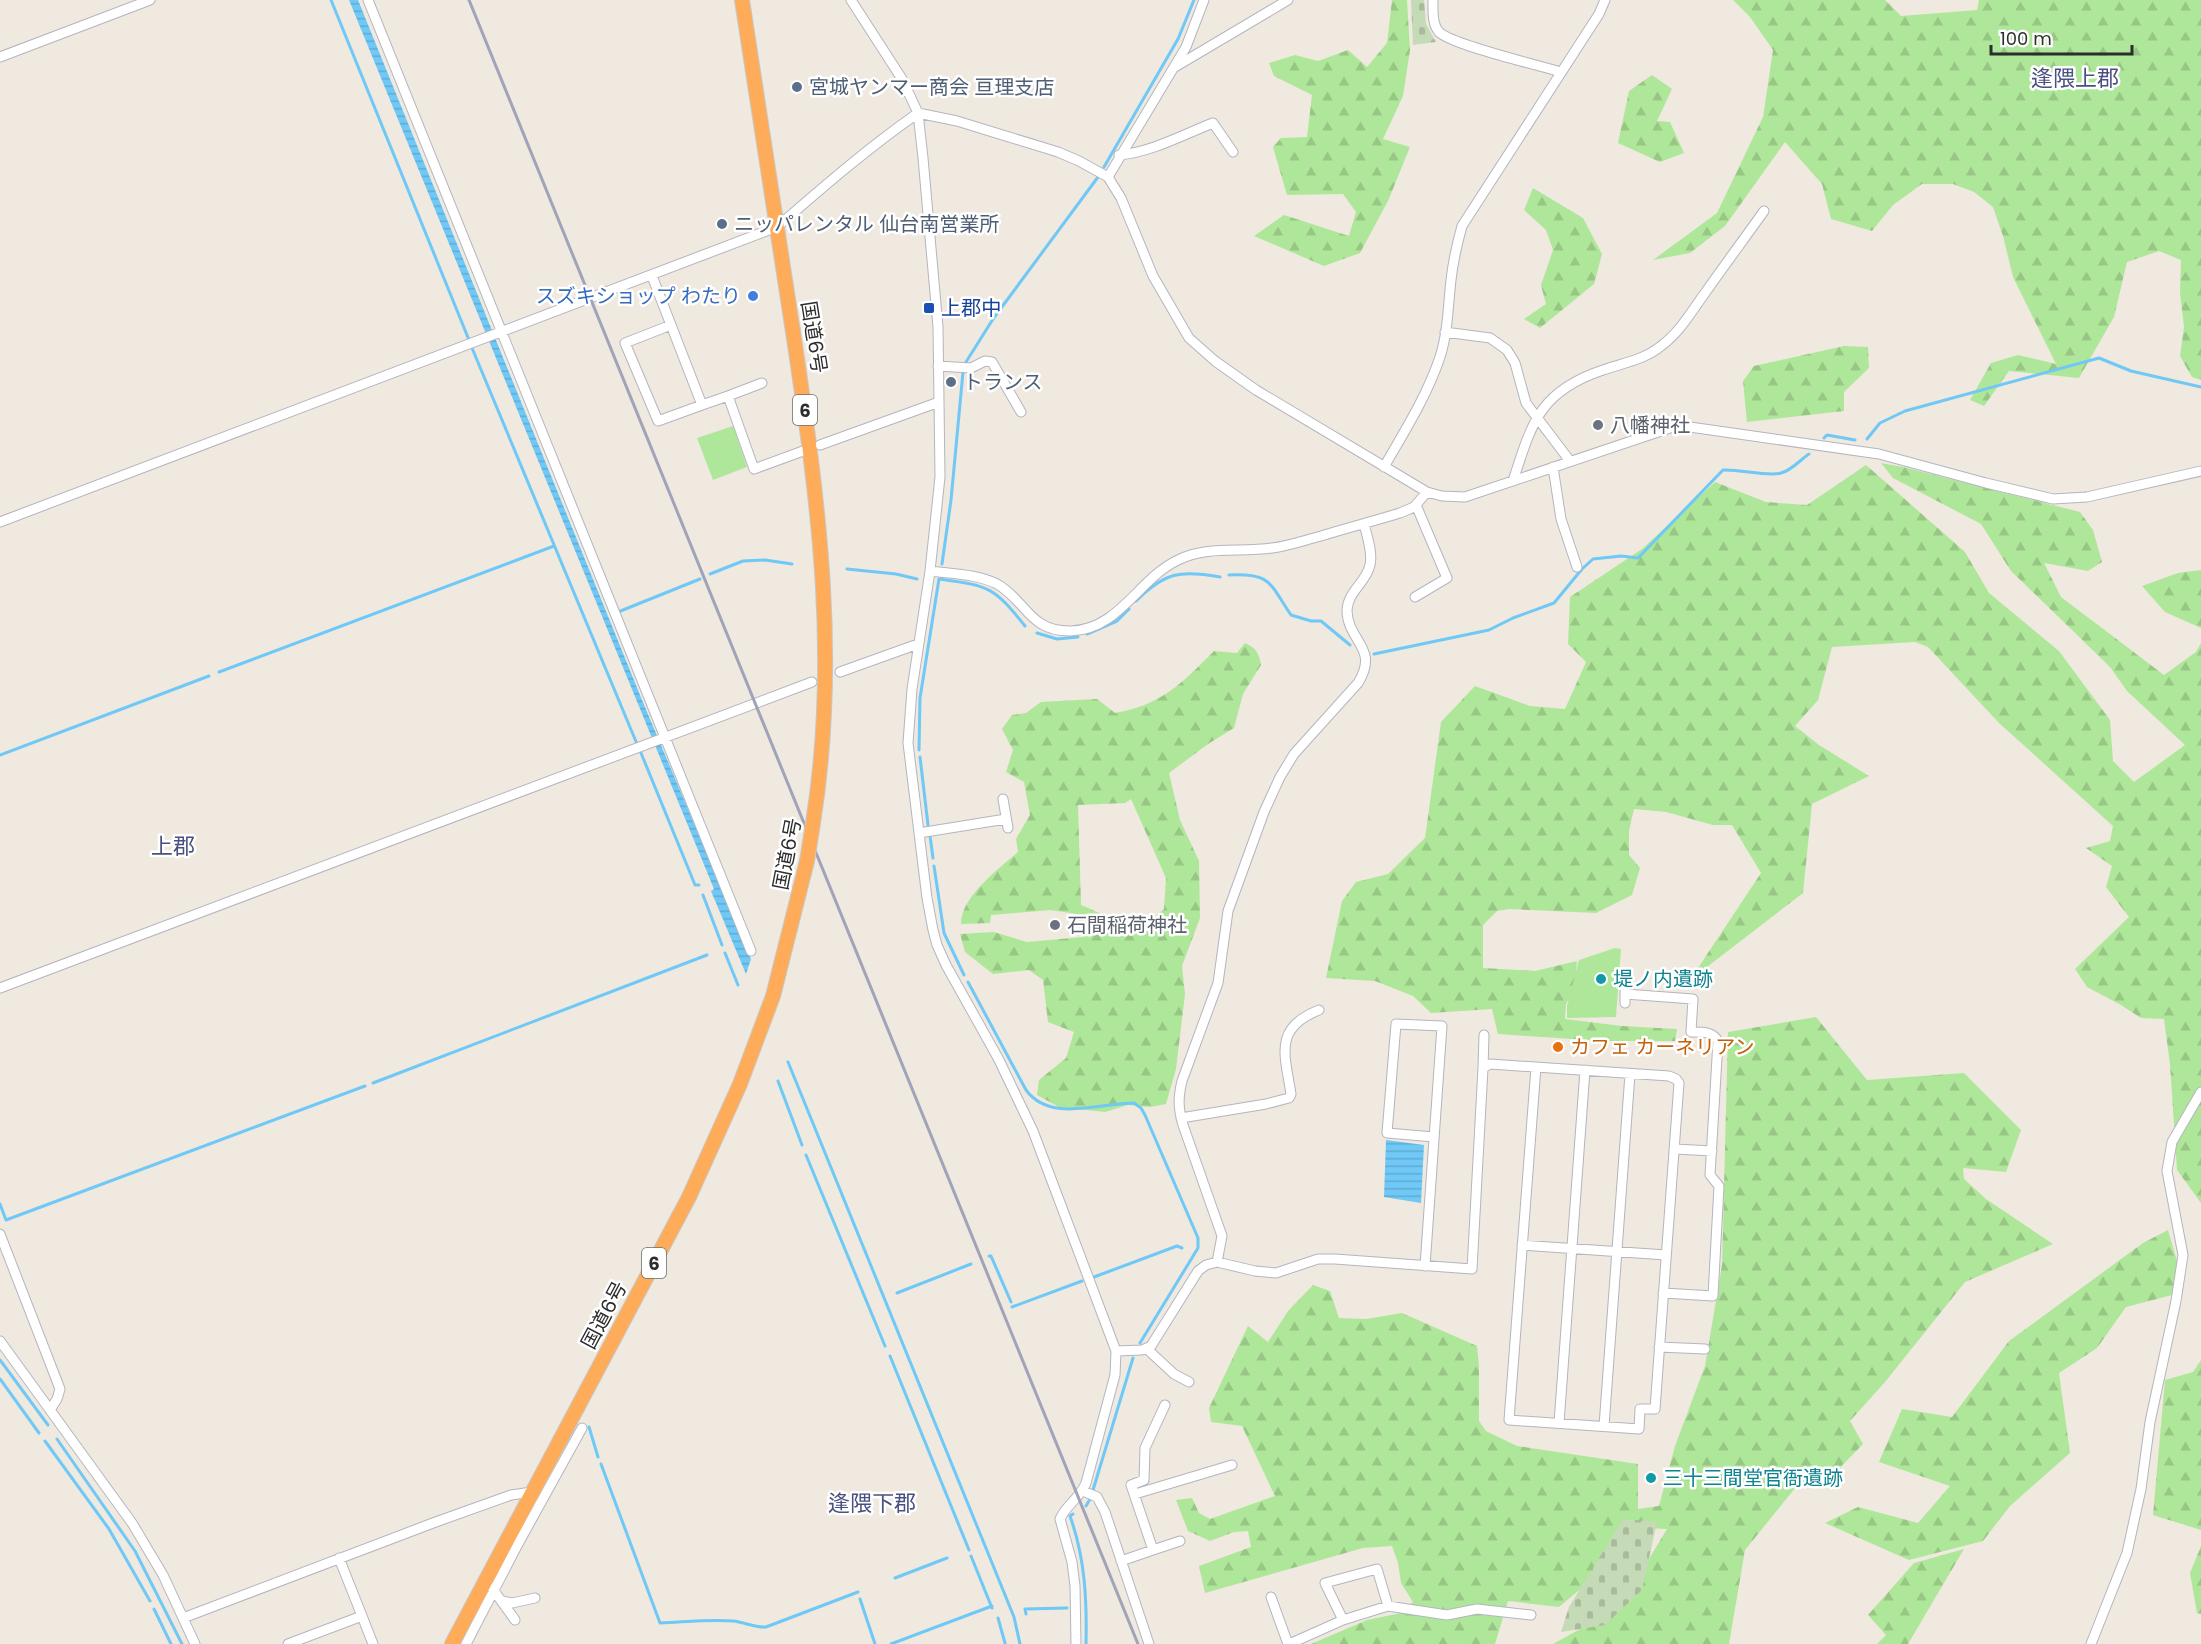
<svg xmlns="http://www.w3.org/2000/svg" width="2201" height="1644" font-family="Poppins,'Noto Sans JP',sans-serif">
<defs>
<pattern id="forest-firs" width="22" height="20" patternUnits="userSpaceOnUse" patternTransform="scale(1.5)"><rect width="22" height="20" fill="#afe79a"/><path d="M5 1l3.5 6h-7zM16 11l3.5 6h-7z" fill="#97c685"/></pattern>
<pattern id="cemetery-stones" width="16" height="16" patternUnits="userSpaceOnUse" patternTransform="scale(1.5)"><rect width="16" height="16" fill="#c5dab6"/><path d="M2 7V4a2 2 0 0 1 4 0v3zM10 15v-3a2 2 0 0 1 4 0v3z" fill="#aabb9d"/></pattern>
<pattern id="water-rules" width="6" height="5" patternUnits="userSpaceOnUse" patternTransform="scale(1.5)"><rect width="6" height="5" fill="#6fc8f5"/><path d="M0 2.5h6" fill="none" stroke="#60acd2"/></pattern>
</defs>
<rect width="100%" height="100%" fill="#efe9df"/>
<path fill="url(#forest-firs)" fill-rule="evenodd" d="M1392 0H1407L1410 50 1403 96 1383 139 1410 147 1388 201 1360 253 1324 266 1254 236 1284 215 1349 236 1356 212 1343 194 1287 195 1273 147 1281 138 1307 137 1312 95 1274 76 1269 63 1295 55 1318 61 1348 50 1367 67 1387 43Z
M1733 0H1885L1901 16 1977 10 1979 0H2201V380L2192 377 2180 356 2184 327 2180 293 2181 260 2159 251 2127 262 2114 317 2079 378 2009 371 1984 406 1970 400 1991 363 2018 355 2056 364 2013 277 2003 236 1993 207 1974 192 1953 184H1922L1893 205 1872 231 1831 219 1822 184 1785 142 1725 226 1690 253 1653 260 1717 213 1763 117 1773 50 1750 17Z
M1652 75 1672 89 1657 121 1670 122 1684 153 1660 162 1618 143 1629 91Z
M1533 188 1583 218 1602 254 1594 284 1540 328 1524 319 1546 304 1541 285 1553 250 1546 230 1524 210Z
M1844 346 1868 347 1869 368 1844 392V411L1747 422 1743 381 1754 366Z
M1881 463 1903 467 2080 512 2093 530 2102 562 2088 571 2044 563 2061 597 2164 675 2196 652 2201 643V1203L2177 1170 2170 1064 2164 1019 2141 1018 2121 1005 2087 987 2075 969 2129 917 2106 887 2112 866 2086 848 2110 841 2113 826 1999 723 1928 647 1915 642 1832 647 1818 700 1795 726 1819 745 1869 776 1812 804 1803 893 1690 980 1761 873 1732 825H1713L1666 812 1634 809 1629 831V855L1640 868 1632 895 1596 913 1509 909 1497 911 1483 925V968L1535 971 1577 961 1574 990 1566 1004 1565 1019 1622 1026 1677 1029 1675 1041H1601L1498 1034 1492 1009 1431 1013 1413 996 1375 981 1326 978 1342 901 1356 882 1388 874 1425 838 1441 722 1475 686 1530 706 1565 709 1586 662 1568 644 1570 597 1642 549 1715 482 1766 502 1807 505 1866 465 1965 552 1989 593 2059 651 2110 720 2113 761 2134 782 2185 745 2127 691 2110 667 2011 571 1981 524 1893 478Z
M2201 570V628L2165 612 2142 586 2178 573Z
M1245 643C1256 648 1259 653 1261 665L1243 694 1234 728 1208 744 1169 773 1180 820 1199 861 1200 918 1182 966 1185 994 1176 1069 1166 1104 1150 1107 1128 1105 1105 1112 1059 1107 1037 1095 1039 1080 1066 1058 1074 1032 1048 1022 1043 980 1029 970 993 974 965 952 960 934 994 932 1027 942 1083 937 1077 914 1050 910 991 915 990 923 961 924C961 896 999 869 1018 852L1016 839 1030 815 1024 782 1006 772 1013 750 1002 729 1012 715 1026 713 1041 702 1097 699 1115 713C1162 705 1182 683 1214 651L1237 653ZM1131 799 1166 878 1164 909 1139 930 1081 905 1078 805 1125 803Z
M1816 1017 1867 1080 1964 1073 2021 1130 2006 1172 1963 1168 1964 1179 1986 1199 2053 1244 1965 1282 1885 1382 1850 1421 1863 1444 1829 1479 1796 1487 1745 1550 1729 1644H1553L1620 1607 1667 1529 1620 1527 1597 1575 1559 1607 1508 1601 1495 1644H1311L1367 1620 1401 1613 1413 1602 1401 1583 1398 1563 1392 1546 1363 1548 1205 1593 1199 1566 1251 1547 1248 1531 1234 1532 1210 1541 1188 1531 1176 1500 1192 1498 1199 1513 1210 1519 1275 1496 1242 1426 1211 1422 1209 1408 1248 1326 1268 1342 1288 1311 1313 1285 1330 1291 1339 1318 1366 1319 1402 1313 1477 1346 1479 1367V1421L1486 1431 1517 1446 1638 1464V1509L1659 1506 1675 1446 1705 1366 1722 1265 1728 1032Z
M2168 1230 2178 1265 2172 1295 2126 1307 2097 1348 2059 1373 2070 1453 2010 1506 1983 1541 1909 1560 1825 1523 1858 1507 1918 1523 1950 1486 1879 1462 1902 1409 1952 1417 2009 1341 2143 1243Z
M2201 1360V1530L2153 1515 2165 1380 2193 1372Z
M2201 1546V1614L2197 1613 2190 1573Z
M1964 1549 1908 1644H1877L1886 1635 1868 1615 1914 1563Z"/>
<path fill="url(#cemetery-stones)" d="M1411 0H1424L1426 24 1436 42 1413 45Z
M1623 1519 1657 1522 1642 1590 1605 1625 1561 1632 1569 1607Z"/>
<path fill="#afe79a" d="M733 426 747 467 713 480 697 438Z
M1615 948 1621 949 1616 1017 1567 1018V1006L1579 960Z"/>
<path fill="url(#water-rules)" d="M349 0H358L642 700 751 959 746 974 711 891 714 889Z
M1386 1140 1424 1145 1421 1203 1384 1197Z"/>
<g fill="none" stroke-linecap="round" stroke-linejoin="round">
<path stroke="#6fc8f5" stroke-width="3" d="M331 0 469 340
M1104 167 1178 39 1194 0
M472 348 637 744
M966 362 993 319 1098 177
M1824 438 1827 435 1855 440
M1867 439 1880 423 1905 411 2099 358 2131 371 2201 387
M942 564 951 500 963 372
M847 569 896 574 917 579
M710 574 743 561 765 560 792 564
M1229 575C1272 573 1269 583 1291 615L1311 621H1321L1350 645
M1136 601C1165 572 1180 570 1220 577
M618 612 700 579
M1037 633 1057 639 1078 637
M1087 634 1117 621 1129 609
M1374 654 1489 630 1513 618 1554 603 1582 569 1593 559 1621 556 1638 558 1723 470C1740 469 1768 477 1781 473 1791 471 1801 459 1809 454
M219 672 554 546
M919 750 920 698 939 579C989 586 993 586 1025 626
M641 753 693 880 695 885H699
M0 755 209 676
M920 757 928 825
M930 836 933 858
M934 866 944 933 964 975
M703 895 722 945
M725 953 738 985
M968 982 1026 1090C1050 1123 1100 1103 1134 1103L1141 1108 1145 1115 1198 1238V1248L1140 1343
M788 1062 1014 1617 1020 1644
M778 1081 802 1145
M373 1083 707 955
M806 1155 885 1346
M0 1204 6 1220 365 1086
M989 1256H991L1011 1302
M1094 1277 1177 1246 1182 1248
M897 1293 971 1264
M1012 1307 1082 1281
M890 1356 969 1550
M0 1360 48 1425
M0 1379 39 1433
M589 1427 598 1457
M57 1439 135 1551 182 1644
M45 1441 109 1529 150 1601
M601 1464 660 1623C685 1622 709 1619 733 1621 744 1622 755 1628 766 1627L858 1592
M1093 1490 1133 1358
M1086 1506 1090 1499
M1073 1514 1070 1516C1085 1558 1087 1599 1086 1644
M971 1556 992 1608
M895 1578 947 1558
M860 1599 875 1644
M154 1609 171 1644
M1026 1614 1025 1609 1067 1608
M998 1618 1005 1643
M891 1644 992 1606"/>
<g stroke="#b3b5c1" stroke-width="11">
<path id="minor" d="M368 0 751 951
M851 0 902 79 918 113 923 158 938 327 940 477 930 571 912 689 908 743 927 898 933 930 937 945 946 965 998 1058 1033 1131 1116 1351 1115 1375 1086 1483C1080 1498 1066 1505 1060 1519L1072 1562 1075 1586 1076 1644
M1433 0C1433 10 1432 24 1439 32 1452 45 1538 65 1561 72
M0 57 150 0
M1175 67 1288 0
M1119 155C1152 152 1182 135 1213 123L1233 152
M1108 177 1186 47 1204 0
M652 276 702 405 728 396 754 469 803 451
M671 325 625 343 658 421 702 405
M1445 332 1490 338 1507 350 1515 363 1526 403 1570 461
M938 366 971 368 985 361 992 362 1021 412
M728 396 762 383
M820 445 939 402
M1384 467C1404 432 1427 396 1440 357 1448 332 1448 306 1451 280 1453 261 1457 244 1462 226L1599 14 1605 0
M1553 467 1561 519 1577 567
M1513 481C1532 422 1540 391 1603 370 1623 363 1644 360 1661 346 1680 332 1691 312 1705 293 1724 266 1744 239 1764 211
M0 522 777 227C823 187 868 148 918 113L957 121 1058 152 1079 161 1108 177 1121 198 1153 276 1189 338 1215 361 1256 390 1427 492 1442 496 1465 497 1673 427 1683 426 1879 454 1986 483 2053 499 2087 497 2201 471
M930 571C952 574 977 574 997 584 1026 600 1029 632 1071 631 1120 629 1138 579 1178 560 1208 545 1241 553 1272 548 1289 546 1305 540 1321 536 1347 528 1374 521 1400 513L1414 507 1427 492
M1415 597 1447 578 1416 505
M840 672 918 644
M1003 799 1008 828
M919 833 1006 819
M0 988 812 682
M1625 994 1693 999 1691 1032C1702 1032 1712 1031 1718 1041L1710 1175 1719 1186 1713 1296 1663 1293
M1625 1003V983
M1483 1068 1484 1035
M1181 1118 1266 1104 1289 1098 1291 1094C1285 1055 1273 1028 1319 1010
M1675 1149 1712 1151
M0 1234 60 1389 57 1399 50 1410
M1522 1245 1666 1255
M1217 1262 1222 1236 1183 1125C1178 1108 1178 1098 1182 1081L1218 983 1228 911 1264 812 1280 777 1294 754 1358 683C1380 648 1347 641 1347 610 1348 591 1366 583 1370 565 1373 553 1367 536 1364 524
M1425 1266 1442 1026 1396 1024 1387 1133 1434 1137
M0 1341 132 1523 163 1575 195 1644
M1659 1347 1705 1349
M1147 1349 1174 1374 1189 1382
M1116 1351 1142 1350 1151 1346 1198 1271 1206 1265 1217 1262 1255 1271 1276 1273 1318 1259H1335L1472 1269 1483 1068 1490 1064 1669 1076 1676 1079 1679 1083 1655 1409H1640L1639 1429 1509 1420 1536 1067
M1559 1423 1585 1070
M1604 1426 1630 1074
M1083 1491 1097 1497 1105 1512 1149 1644
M1135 1494 1232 1465
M1153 1550 1180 1541
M339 1558 362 1616
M1121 1561 1153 1550 1131 1485 1144 1480 1145 1448 1165 1405
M492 1588 515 1620
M1271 1597 1288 1644
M502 1601 512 1603 535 1598
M183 1618 433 1523 511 1495 532 1492
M1343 1620 1325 1583 1377 1569 1388 1606
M288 1644 362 1616 373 1644
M466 1644 518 1544 582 1428
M1289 1644 1343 1620 1388 1606 1447 1615 1477 1609 1531 1615
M2091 1644 2127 1553 2141 1489 2150 1422 2176 1301 2183 1255 2167 1171 2172 1142 2201 1092"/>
</g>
<g stroke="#c8c8c8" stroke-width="16">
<path id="highway" d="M742 0C759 115 778 230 795 345 819 507 839 659 813 823
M452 1644 689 1197 740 1084 773 996 807 861"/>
</g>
<use href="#minor" stroke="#fff" stroke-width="9"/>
<use href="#highway" stroke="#ffac5a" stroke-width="14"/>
<path stroke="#a1a3b8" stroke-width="3" d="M469 0 1138 1644"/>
<g stroke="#c8c8c8" stroke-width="16" stroke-linecap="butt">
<path id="highway-bridge" d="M807 861 813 823"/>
</g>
<use href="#highway-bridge" stroke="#ffac5a" stroke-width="14"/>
</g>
<g fill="#5c6f8a" stroke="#fff" stroke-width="2">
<circle cx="797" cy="87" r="6"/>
<circle cx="722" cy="224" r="6"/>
<circle cx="951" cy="382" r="6"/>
</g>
<circle fill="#3f7fe0" stroke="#fff" stroke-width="2" cx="753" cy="296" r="6"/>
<rect fill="#1a4fb4" stroke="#fff" stroke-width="2" x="923" y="302" width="12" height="12" rx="3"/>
<g fill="#6b7280" stroke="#fff" stroke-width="2">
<circle cx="1598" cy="425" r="6"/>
<circle cx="1055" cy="925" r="6"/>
</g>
<g fill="#0f9aa8" stroke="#fff" stroke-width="2">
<circle cx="1601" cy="979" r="6"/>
<circle cx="1651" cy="1478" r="6"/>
</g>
<circle fill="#e8710a" stroke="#fff" stroke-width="2" cx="1558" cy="1047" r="6"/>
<g text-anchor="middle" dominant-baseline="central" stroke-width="5" stroke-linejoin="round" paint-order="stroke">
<g fill="#fff" stroke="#6c6c6c" stroke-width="1.5">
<rect x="793" y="395" width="24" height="30" rx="4.5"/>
<rect x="642" y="1248" width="24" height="30" rx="4.5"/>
</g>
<g font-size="18" font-weight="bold" fill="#2d2d2d">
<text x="805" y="410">6</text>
<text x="654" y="1263">6</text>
</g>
<g font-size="20" fill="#4e5e75" stroke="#fff" text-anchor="start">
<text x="809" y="87">宮城ヤンマー商会 亘理支店</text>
<text x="734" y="224">ニッパレンタル 仙台南営業所</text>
<text x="963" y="382">トランス</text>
</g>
<g font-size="20" fill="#366cbe" stroke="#fff" text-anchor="end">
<text x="741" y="296">スズキショップ わたり</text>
</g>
<g font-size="20" fill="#164399" stroke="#fff" text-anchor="start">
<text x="941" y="308">上郡中</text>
</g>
<g font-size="20" fill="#2d2d2d" stroke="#fff">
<text transform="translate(814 337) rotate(81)">国道6号</text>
<text transform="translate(787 854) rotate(-79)">国道6号</text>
<text transform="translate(604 1315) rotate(-62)">国道6号</text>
</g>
<g font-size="20" fill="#5b616d" stroke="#fff" text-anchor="start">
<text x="1610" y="425">八幡神社</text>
<text x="1067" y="925">石間稲荷神社</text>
</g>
<g font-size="20" fill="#0d838f" stroke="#fff" text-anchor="start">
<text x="1613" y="979">堤ノ内遺跡</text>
<text x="1663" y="1478">三十三間堂官衙遺跡</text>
</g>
<g font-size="20" fill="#c56008" stroke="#fff" text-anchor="start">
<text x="1570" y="1047">カフェ カーネリアン</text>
</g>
<g font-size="22" fill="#4a5181" stroke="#fff">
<text x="2075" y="78">逢隈上郡</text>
<text x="173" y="846">上郡</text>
<text x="872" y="1503">逢隈下郡</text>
</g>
</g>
<path d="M1991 45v9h141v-9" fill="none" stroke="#2d2d2d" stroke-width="3"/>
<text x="2000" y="45" font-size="18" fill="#2d2d2d" stroke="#ffffff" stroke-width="4.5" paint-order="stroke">100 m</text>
</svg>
